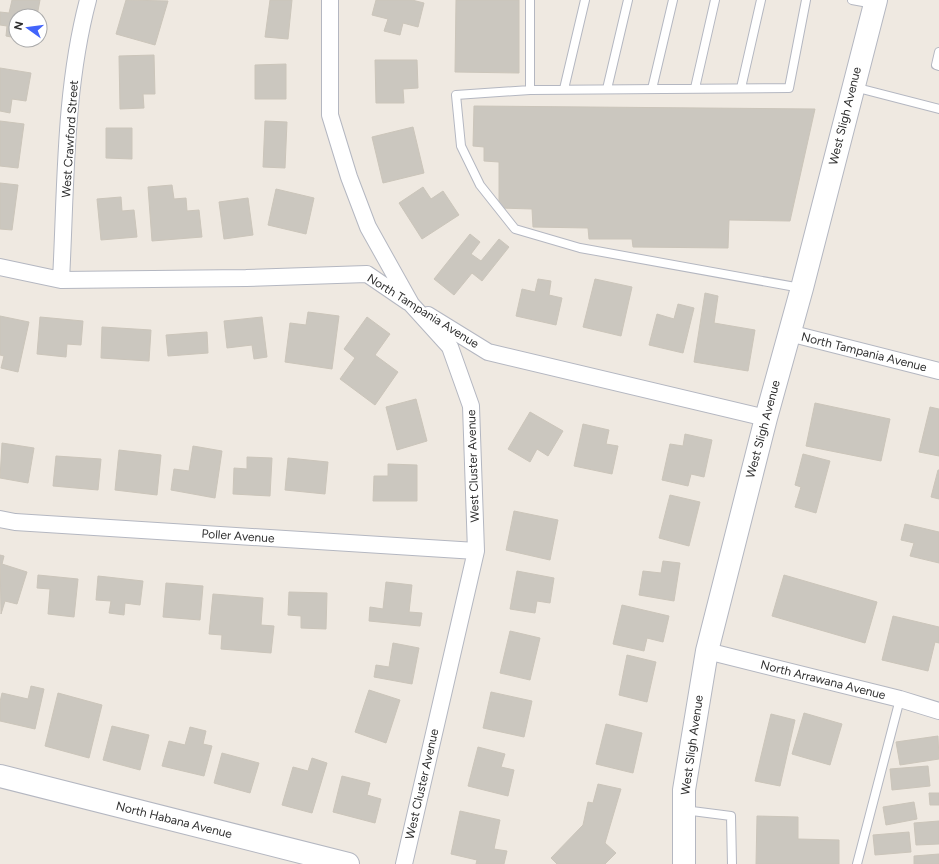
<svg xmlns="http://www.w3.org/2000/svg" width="939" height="864" font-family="Figtree,sans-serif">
<rect width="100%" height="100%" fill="#efe9e1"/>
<path fill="#cbc7bf" stroke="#cbc5ba" d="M12 0H40L37 16H16V38L6 36 7 26 0 25V12L9 13Z
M126 0 168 1 155 45 116 34Z
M270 0H292L288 39 265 37Z
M376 0H412L424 3 418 27 403 23 400 35 384 31 388 19 372 15Z
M456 0H519V73L455 72Z
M154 55 155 94H143L144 108 120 109 119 56Z
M375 60H417L418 88 403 89 404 103H376Z
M286 64V99H255V65Z
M0 68 31 73 26 101 12 99 10 113 0 111Z
M474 106 815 109 790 221 729 220 728 248 633 247 632 239H589L588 228 533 227 532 209 499 208V162L484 161V147L473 146Z
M0 121 24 124 18 168 0 166Z
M265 121 287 122 285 168 263 167Z
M413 127 424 173 383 183 372 137Z
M106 128H132V159L106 158Z
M0 183 18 185 12 230 0 229Z
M172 185 174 199 186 198 187 211 199 210 202 237 152 241 148 187Z
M423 187 431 199 443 191 459 215 422 239 399 203Z
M276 189 314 198 306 234 268 225Z
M121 197 122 211 134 210 137 237 101 240 97 199Z
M248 198 253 235 224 239 219 202Z
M470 234 480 242 471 254 481 261 499 239 509 247 482 281 472 273 454 295 434 279Z
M538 279 551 281 549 295 562 298 556 325 516 316 522 289 535 292Z
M595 279 632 287 621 336 583 327Z
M705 293 718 296 714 323 755 330 748 371 694 362Z
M678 304 694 308 683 353 649 345 657 314 674 319Z
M308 312 339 316 332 369 285 362 290 323 306 325Z
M0 316 29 322 18 372 1 368 4 356 0 355Z
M40 317 83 321 81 345 67 344 66 357 37 354Z
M262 317 267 357 254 359 252 345 227 348 224 321Z
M367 317 390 334 375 355 398 372 375 405 340 379 355 358 344 349Z
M102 327 151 330 149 361 101 358Z
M207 332 208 353 168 356 166 335Z
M416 399 427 441 397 450 386 407Z
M815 403 890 419 881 461 806 446Z
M930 407 939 409V456L919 452Z
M530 412 563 431 548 456 537 449 530 462 508 449Z
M583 424 609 430 606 444 618 446 612 474 574 466Z
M685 434 712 440 704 477 691 474 688 486 662 480 670 444 683 446Z
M2 443 34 448 28 483 0 478Z
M193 446 222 451 215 498 171 490 174 469 189 471Z
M119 450 161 455 157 495 115 490Z
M803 454 830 461 816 513 795 507 801 487 795 485Z
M56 456 101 459 98 490 53 486Z
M247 457 272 458 270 496 233 494 234 468 247 469Z
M288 458 328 462 325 494 285 490Z
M388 464 417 465V501H373L374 476H388Z
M938 470H939V499L931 497Z
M670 495 700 502 689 546 659 538Z
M514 511 558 520 550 560 506 550Z
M905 524 939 532V563L910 556 914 543 901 540Z
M0 555 4 556 2 564 27 572 17 604 5 601 1 614Z
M663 561 680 563 674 601 639 595 643 571 661 573Z
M517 571 554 578 550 603 537 601 535 613 510 609Z
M38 575 78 579 74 617 48 614 50 589 37 588Z
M784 575 877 602 865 643 772 616Z
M98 576 143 581 140 605 125 603 124 615 109 613 111 601 96 600Z
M386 582 412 585 409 612 422 613 420 626 369 621 370 607 383 609Z
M166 583 203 586 200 620 163 617Z
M289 592 327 593 326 629 301 628V616L288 615Z
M213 594 263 598 261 625 274 626 271 653 221 649 222 635 209 634Z
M622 605 669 616 663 642 647 638 644 651 613 644Z
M893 616 939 627V643L935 642 928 671 882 660Z
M510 631 540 638 530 680 500 673Z
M393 643 419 648 412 684 374 677 376 665 389 667Z
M627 655 656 662 647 702 619 695Z
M31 686 44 689 35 729 0 721V702L2 693 28 699Z
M369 690 400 700 386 743 355 732Z
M491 692 532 701 524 737 483 728Z
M58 693 102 705 89 758 45 746Z
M804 713 842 724 830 765 792 754Z
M771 714 795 720 780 786 755 781Z
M606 724 642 733 633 773 596 764Z
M112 726 149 735 140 770 103 760Z
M190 727 206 731 203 744 212 746 204 776 162 766 169 741 185 745Z
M938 736 939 759 900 765 896 742Z
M478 747 505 754 501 767 514 770 508 796 468 786Z
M222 753 259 763 250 793 214 783Z
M312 758 327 763 312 813 282 805 293 767 308 771Z
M928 766 930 786 892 790 890 769Z
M342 776 370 783 367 795 381 799 375 823 333 812Z
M598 784 621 789 605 843 616 853 605 864H557L551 858 583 825 588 802 593 803Z
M929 793H939V805H930Z
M914 802 917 819 886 825 883 807Z
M460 811 500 820 494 849 507 851 504 864H476L477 860 451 854Z
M757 816 798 817V839L839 840V864H756Z
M939 821V844L916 845 914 823Z
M909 832 911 852 875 855 873 835Z
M939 854V864H914V856Z"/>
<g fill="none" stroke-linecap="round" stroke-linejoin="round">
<g stroke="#b4b7c1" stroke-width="10">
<path id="lane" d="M530 0V90L789 88 806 0
M852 0 874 4
M939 52 936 65 939 66
M854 87 939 109
M695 88 715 0
M741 88 761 0
M564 89 585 0
M607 89 628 0
M652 89 673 0
M530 90 456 95 461 146 480 185 515 229 580 248 801 288
M684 810 731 816 732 864
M857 864 900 699"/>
</g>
<g stroke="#b4b7c1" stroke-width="18">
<path id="street" d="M330 0V115L349 177 368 227 411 304 450 347 471 406 476 551 404 864
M0 267 61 280 246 278 367 274 408 302
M61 280C66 187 64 90 88 0
M428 315 488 352 766 418
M789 333 939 371
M0 519 15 522 476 551
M707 651 900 699 939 711"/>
</g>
<g stroke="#b4b7c1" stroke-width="24">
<path id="secondary" d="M0 776 348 864
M684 864V790L707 651 766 418 802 288 876 0"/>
</g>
<use href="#lane" stroke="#fff" stroke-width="8"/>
<use href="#street" stroke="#fff" stroke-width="16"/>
<use href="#secondary" stroke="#fff" stroke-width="22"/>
</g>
<g text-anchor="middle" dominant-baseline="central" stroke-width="3" stroke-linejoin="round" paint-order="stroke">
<g font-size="12" fill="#2e2e2e" stroke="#fff">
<text transform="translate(845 116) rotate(-76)">West Sligh Avenue</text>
<text transform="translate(70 139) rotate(-86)">West Crawford Street</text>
<text transform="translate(423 311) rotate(32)">North Tampania Avenue</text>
<text transform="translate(864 352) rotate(14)">North Tampania Avenue</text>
<text transform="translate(763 429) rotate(-75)">West Sligh Avenue</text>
<text transform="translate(473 466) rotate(-92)">West Cluster Avenue</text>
<text transform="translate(238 536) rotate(4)">Poller Avenue</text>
<text transform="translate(823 680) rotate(14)">North Arrawana Avenue</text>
<text transform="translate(692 745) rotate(-82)">West Sligh Avenue</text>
<text transform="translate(422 784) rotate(-77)">West Cluster Avenue</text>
<text transform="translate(174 820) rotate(14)">North Habana Avenue</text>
</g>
</g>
<g transform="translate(28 28) rotate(284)"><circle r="19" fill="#ffffff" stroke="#ababab"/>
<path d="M0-3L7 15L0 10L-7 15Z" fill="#4264fb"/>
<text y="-6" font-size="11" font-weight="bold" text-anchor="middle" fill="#2e2e2e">N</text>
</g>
</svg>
